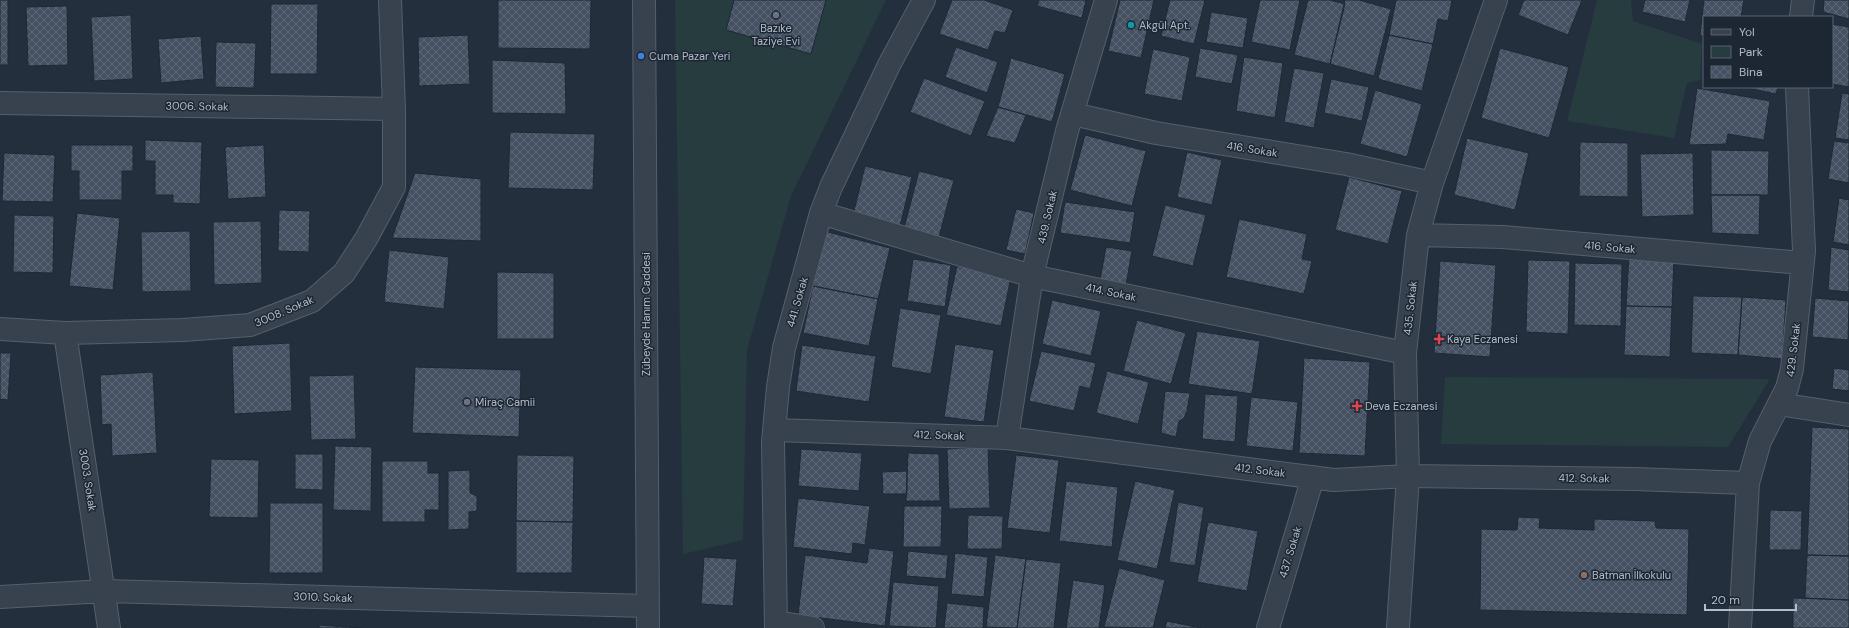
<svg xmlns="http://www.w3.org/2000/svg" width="1849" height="628" font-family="'DM Sans',sans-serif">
<defs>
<pattern id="building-cross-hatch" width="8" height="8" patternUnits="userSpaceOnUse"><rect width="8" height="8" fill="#455162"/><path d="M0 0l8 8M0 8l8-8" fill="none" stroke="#5d6877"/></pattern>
</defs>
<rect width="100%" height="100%" fill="#242f3e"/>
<path fill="#263c3f" d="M675 0H886L791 196 747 350 743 540 683 554Z
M1597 0H1631L1633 21 1702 44 1700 80 1687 83 1674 138 1567 121Z
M1445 377 1770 379 1728 447 1441 444Z"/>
<path fill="url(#building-cross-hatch)" stroke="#1f2835" d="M0 0H8V65H0Z
M498 0H591L590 49 498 48Z
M734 0H826L811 54 726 30Z
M952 0H984L1013 10 1005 33 995 31 988 50 939 34Z
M1039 0H1086L1082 18 1037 6Z
M1120 0H1154L1141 58 1108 51Z
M1170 0H1205L1194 44 1161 36Z
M1260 0H1300L1290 50 1251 42Z
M1308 0H1330L1345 4 1330 64 1294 55Z
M1345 0H1359L1391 9 1374 76 1330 64Z
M1396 0H1452L1448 21 1438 19 1433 44 1389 35Z
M1524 0H1582L1568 35 1518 15Z
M1645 0H1690L1685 22 1642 12Z
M1704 0H1744L1741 17H1704V36L1700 35Z
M1824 0H1849V19L1823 12Z
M271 4H318L317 74H270Z
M67 6 68 65 28 66 26 7Z
M1211 12 1248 18 1243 48 1206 42Z
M131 15 133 79 94 81 91 17Z
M1832 24 1849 27V87L1832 84Z
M468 35 470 84 419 86 418 37Z
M1389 35 1433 44 1422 91 1378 79Z
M201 36 204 79 161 83 158 39Z
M216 42 256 43 254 88 215 87Z
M956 47 998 62 987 93 945 77Z
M1200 48 1238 55 1232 84 1195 77Z
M1500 48 1569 67 1549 138 1481 118Z
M1153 49 1190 57 1182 101 1144 94Z
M1244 57 1283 63 1275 118 1236 111Z
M1011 58 1065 74 1052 122 998 107Z
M492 60 565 63 566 114 492 113Z
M1294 68 1324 73 1314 128 1284 122Z
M924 78 985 101 971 136 910 112Z
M1331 79 1369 87 1362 121 1324 113Z
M1744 87H1778L1776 94Z
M1697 88 1770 101 1764 140 1728 134 1726 144 1689 145Z
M1375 90 1422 104 1407 157 1360 144Z
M1842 93 1849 94V140L1835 138Z
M998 107 1026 115 1015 143 986 136Z
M510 132 595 134 593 190 508 188Z
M1085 135 1146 151 1132 206 1070 190Z
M1467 138 1529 153 1515 210 1454 195Z
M145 140 202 142 200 204 173 203V195H155V161H145Z
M1834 141 1849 143V183L1828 179Z
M1580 142 1628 143V197L1579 196Z
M71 145H133V171H122V200H79V171H71Z
M264 145 266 197 228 199 225 147Z
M1711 150 1769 151 1768 195H1711Z
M1187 152 1222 160 1212 205 1177 197Z
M4 153 55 155 53 202 2 201Z
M1693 153 1694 215 1642 217 1640 154Z
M865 166 912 177 900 226 853 215Z
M919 171 954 180 939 237 904 228Z
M415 173 481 179V241L392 238Z
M1349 177 1402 191 1388 244 1335 230Z
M1711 195H1760L1759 235 1712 233Z
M1839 198 1849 200V245L1833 242Z
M1065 202 1135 212 1130 243 1060 233Z
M1165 205 1206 215 1193 266 1152 256Z
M1016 209 1034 213 1025 254 1006 250Z
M279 210 310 211 309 252 278 251Z
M77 213 120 218 113 290 69 286Z
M14 215 54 216 53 273 13 272Z
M1239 219 1307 234 1302 259 1312 261 1304 294 1226 277Z
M261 221 262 283 214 285 213 222Z
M190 231 191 291 142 292 141 232Z
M824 231 890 248 878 299 813 286Z
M1106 247 1132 251 1126 285 1100 280Z
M1831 247 1849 250V292L1828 290Z
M389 250 449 257 444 309 384 302Z
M1629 256 1674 259 1672 307 1626 306Z
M913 259 951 265 945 307 907 301Z
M1528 260 1570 261 1568 334 1526 332Z
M1440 261 1496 265 1490 357 1434 353Z
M1575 263 1622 264 1621 326 1574 325Z
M957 266 1011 277 1001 326 946 315Z
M497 272 554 273V339H497Z
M813 286 878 299 869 346 803 333Z
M1693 296 1742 297 1738 355 1691 353Z
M1742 297 1786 300 1782 359 1738 355Z
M1815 298 1849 301 1848 340 1812 337Z
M1052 300 1101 311 1091 356 1042 344Z
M1626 306 1672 307 1670 357 1624 355Z
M900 308 941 315 931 374 891 367Z
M1137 320 1186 333 1171 384 1123 371Z
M1197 331 1260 341 1252 394 1188 384Z
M290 343 292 411 234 414 232 346Z
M955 344 994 350 984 422 944 417Z
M802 345 876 356 869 402 796 391Z
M1041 351 1096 363 1090 389 1080 386 1074 411 1029 401Z
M0 353H11L8 400 0 399Z
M1304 358 1370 362 1365 456 1299 453Z
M415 367 521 370 519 437 412 433Z
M1834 368 1849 370V391L1832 389Z
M1107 371 1149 382 1138 424 1096 413Z
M153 372 157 453 112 456 111 424 102 425 100 375Z
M354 375 356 439 311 440 309 376Z
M1165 391 1190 393 1187 411 1184 418 1179 421 1176 437 1161 433Z
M1205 394 1238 396 1235 442 1202 439Z
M1251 397 1298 402 1293 451 1246 446Z
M1812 427 1849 429V556L1807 555Z
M335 446 372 447 371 511 333 510Z
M988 447 990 508 949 509 947 449Z
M801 449 862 453 859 491 798 486Z
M908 453 939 454 940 501H906Z
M295 454H323V490L295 489Z
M517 455 574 456 573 522 516 521Z
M1016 455 1059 460 1050 533 1007 528Z
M211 459 259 460 258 518 209 517Z
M382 461H428V473H439V510H425V522H382Z
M470 470V493L477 496V511L469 512V529L448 530V471Z
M907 471V494H883L882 472Z
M1066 481 1118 487 1112 547 1059 541Z
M1135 481 1175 490 1157 569 1117 560Z
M798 498 870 506 865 545 853 543 852 554 793 547Z
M1178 502 1204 507 1195 566 1169 562Z
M270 503H323V573H269Z
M904 506H942L941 547H903Z
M1770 510 1802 511 1801 550H1769Z
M968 515 1003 516 1002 549H967Z
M1518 517 1540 518 1539 528 1594 530V519L1655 521 1656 528 1689 529 1687 615 1480 610 1481 529 1517 530Z
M516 521 573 522 572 573H516Z
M1208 522 1258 531 1247 591 1197 582Z
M869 548 894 551 885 626 798 615 805 555 867 563Z
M908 551 948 555 946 579 906 576Z
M955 553 988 557 984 597 951 594Z
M995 555 1026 559 1017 628 986 627Z
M1807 555 1849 556V600L1805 598Z
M704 557 737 559 733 606 701 604Z
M1026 559 1061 563 1054 628H1017Z
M1119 568 1165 580 1153 628 1104 627Z
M1073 580 1105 585 1099 628H1066Z
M893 582 939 586 936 628 889 626Z
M1793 598 1849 600V628H1793Z
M947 603 984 607 983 628H944Z
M1167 621 1201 628H1165Z
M319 625 362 628H319Z"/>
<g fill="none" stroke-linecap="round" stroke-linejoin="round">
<g stroke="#565f6c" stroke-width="24">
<path id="minor" d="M1801 17 1803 0
M0 103 394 109
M1073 114 1156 133 1346 164 1432 183
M821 213 1032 276 1405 353
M1418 235 1503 237 1802 263
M0 329 65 333 183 330 250 325 312 301 344 273 366 239 394 187V109L390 0
M65 333 109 628
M1779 404 1849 415
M774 430 1007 438 1334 480 1408 476 1634 479 1748 483
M1007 438 1032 276 1067 131 1106 0
M0 597 105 591 647 606
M776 622 813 628
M776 628 773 442 778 387 784 348 821 213 831 187 889 65 924 0
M1268 628 1313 477
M1398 628 1408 476 1405 353 1418 235 1432 183 1496 0
M1740 628 1748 483 1760 441 1787 388 1792 369 1804 251 1797 87"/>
</g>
<g stroke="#565f6c" stroke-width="24">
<path id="tertiary" d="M644 0 648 628"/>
</g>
<use href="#minor" stroke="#38414e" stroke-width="22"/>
<use href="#tertiary" stroke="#38414e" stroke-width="22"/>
</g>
<g fill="#6b7280" stroke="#1d2633" stroke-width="1.5">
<circle cx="776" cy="15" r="4"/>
<circle cx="467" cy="402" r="4"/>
</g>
<circle fill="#0f9aa8" stroke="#1d2633" stroke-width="1.5" cx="1131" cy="25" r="4"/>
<circle fill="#3f7fe0" stroke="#1d2633" stroke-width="1.5" cx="641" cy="56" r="4"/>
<g fill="#e0444e" stroke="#1d2633" stroke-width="1.5">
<path d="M1437 333h4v4h4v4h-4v4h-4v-4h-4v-4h4z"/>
<path d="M1355 400h4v4h4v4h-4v4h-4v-4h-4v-4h4z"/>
</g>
<circle fill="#8d6e63" stroke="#1d2633" stroke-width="1.5" cx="1584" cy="575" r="4"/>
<g text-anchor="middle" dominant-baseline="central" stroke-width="3" stroke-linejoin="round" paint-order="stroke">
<g font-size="11" fill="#b4bcc9" stroke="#1d2633" text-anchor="start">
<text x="1139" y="25">Akgül Apt.</text>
<text x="776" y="28" text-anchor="middle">Bazıke<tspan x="776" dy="13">Taziye Evi</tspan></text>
<text x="649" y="56">Cuma Pazar Yeri</text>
<text x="1447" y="339">Kaya Eczanesi</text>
<text x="475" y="402">Miraç Camii</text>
<text x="1365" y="406">Deva Eczanesi</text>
<text x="1592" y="575">Batman İlkokulu</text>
</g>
<g font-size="11" fill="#b4bcc9" stroke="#1d2633">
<text transform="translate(197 106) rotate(1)">3006. Sokak</text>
<text transform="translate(1252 149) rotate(9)">416. Sokak</text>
<text transform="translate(1047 217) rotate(-77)">439. Sokak</text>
<text transform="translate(1610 247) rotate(5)">416. Sokak</text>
<text transform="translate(1111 292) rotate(12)">414. Sokak</text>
<text transform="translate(797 302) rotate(-74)">441. Sokak</text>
<text transform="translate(1410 308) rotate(-84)">435. Sokak</text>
<text transform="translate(284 311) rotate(-23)">3008. Sokak</text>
<text transform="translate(646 314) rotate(-90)">Zübeyde Hanım Caddesi</text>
<text transform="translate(1793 350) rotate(-83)">429. Sokak</text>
<text transform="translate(939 435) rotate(2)">412. Sokak</text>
<text transform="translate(1260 470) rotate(7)">412. Sokak</text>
<text transform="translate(1584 478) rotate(1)">412. Sokak</text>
<text transform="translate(88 480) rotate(81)">3003. Sokak</text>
<text transform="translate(1290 552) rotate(-73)">437. Sokak</text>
<text transform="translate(323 597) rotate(2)">3010. Sokak</text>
</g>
</g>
<rect x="1703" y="16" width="130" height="72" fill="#1d2633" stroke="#59626f"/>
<rect x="1711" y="29" width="20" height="6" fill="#38414e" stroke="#59626f"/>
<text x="1739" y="36" font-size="12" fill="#b4bcc9">Yol</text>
<rect x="1711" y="46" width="20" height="12" fill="#263c3f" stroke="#59626f"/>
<text x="1739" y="56" font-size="12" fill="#b4bcc9">Park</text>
<rect x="1711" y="66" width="20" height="12" fill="url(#building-cross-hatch)" stroke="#59626f"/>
<text x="1739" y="76" font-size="12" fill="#b4bcc9">Bina</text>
<path d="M1705 604v6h91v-6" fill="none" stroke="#b4bcc9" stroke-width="2"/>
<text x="1711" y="604" font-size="12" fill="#b4bcc9" stroke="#1d2633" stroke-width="3" paint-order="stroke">20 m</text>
</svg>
